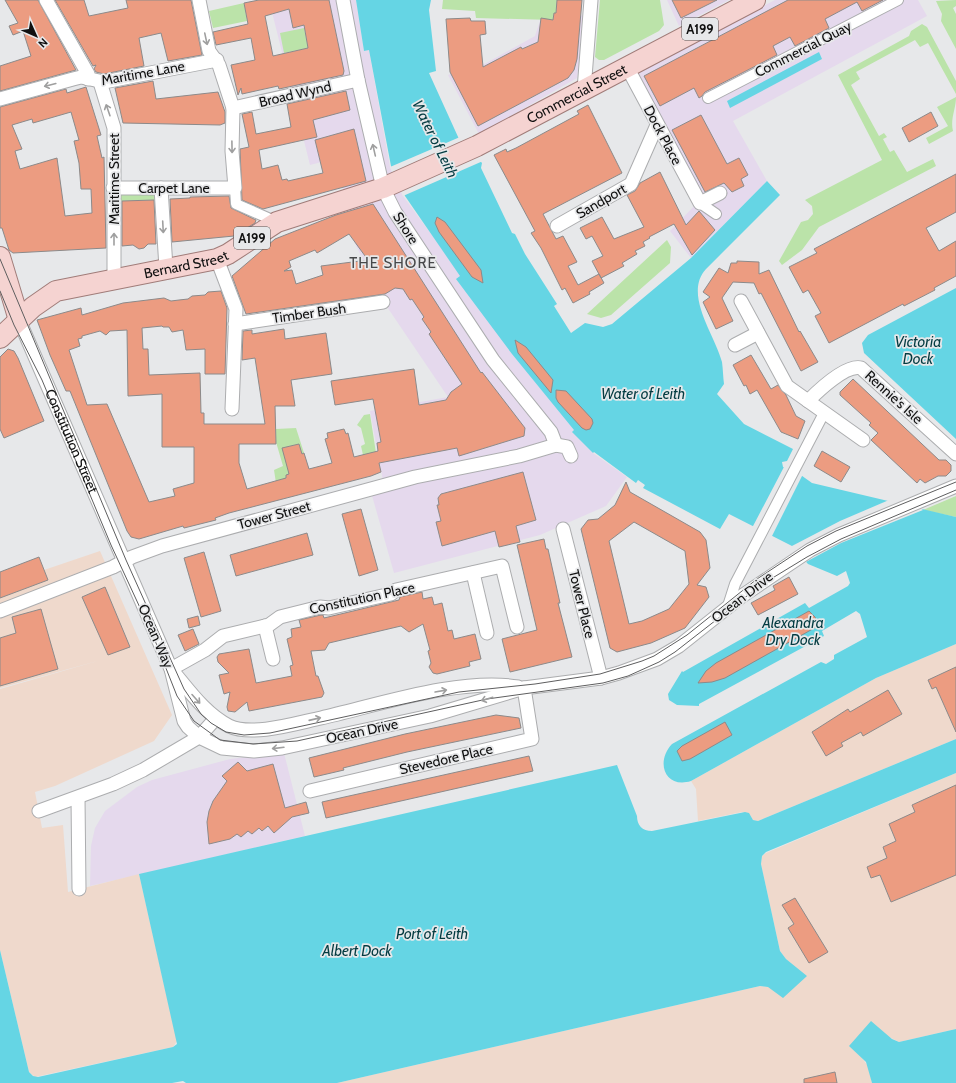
<svg xmlns="http://www.w3.org/2000/svg" width="956" height="1083" font-family="Cabin,sans-serif">
<rect width="100%" height="100%" fill="#e7e8ea"/>
<path fill="#e5d9ed" d="M269 0H356L364 51 369 50 390 167 403 196 593 453 627 477 606 506 540 535 394 573 369 485 383 481 370 411 448 397 381 298 350 233 348 212 337 158 310 165Z
M667 0H729L679 26Z
M775 0H918L927 16 733 121 767 181 691 258 670 231 702 198 637 72Z
M543 12 585 16 577 78 479 134 448 75 464 69 479 67 535 36Z
M284 753 305 836 90 886 91 846 95 828 105 811 137 787 152 780 230 759Z"/>
<path fill="#efd9cc" d="M100 551 172 715 154 741 55 786 35 792 42 828 63 825 68 892 139 874 177 1041 173 1047 35 1077 29 1072 0 950V689L101 660 0 688V598L47 580 44 570Z
M956 644V739L758 821 753 820 750 815 742 812 698 821 696 789 691 781 876 678Z
M956 773V1029L899 1042 889 1037 862 1058 868 1066 872 1083H337L760 986 768 987 806 976 786 959 780 951 761 864 762 856 766 853Z"/>
<path fill="#bbe3a9" d="M443 0H557L556 13H554L553 20 476 18 475 11 442 9Z
M600 0H660L664 25 659 31 604 60H599L595 57Z
M956 0V6L953 8 956 14V49L941 21 942 14 936 1Z
M244 3 247 21 213 28 209 11Z
M922 24 927 27 956 81V94L928 43 920 47 915 40 856 72 860 79 851 85 879 136 884 133 887 137 883 139 890 152 894 150 907 172 933 159 936 166 819 227 802 250 782 265 779 261 801 222 808 220 813 214 812 206 805 200 882 160 838 75 909 36 911 31Z
M304 28 310 58 308 48 284 53 280 33Z
M956 97C956 109 950 119 953 131L929 144 926 138 948 126 937 107Z
M120 192H156V200L120 201Z
M667 240 671 247 670 263 611 315 601 318 587 314Z
M370 414 376 453 363 455 361 446 365 444 361 428 357 425 364 415Z
M296 428 304 453 302 454 299 444 283 448 290 474 286 475 287 480 276 483 274 470 283 466 276 442V429Z
M956 496V517L923 510Z"/>
<path fill="#65d5e4" d="M356 0H431L429 10 436 71 429 73 459 139 482 163 481 168 512 233 515 234 525 254 557 304 554 306 571 333 585 323 603 327 612 324 691 258 767 181 780 195 706 269C683 294 715 335 722 362 723 369 723 377 724 384L717 394 744 424 793 449 787 461 782 462 783 467 798 473 812 483 956 517V644L876 678 691 781C665 789 655 762 672 744L821 662 826 664 834 659V655L867 637 860 614 856 611 822 631 824 636 699 704V706L677 705 669 700 668 694 682 671 683 672 805 603 809 608 848 586 850 583 846 571 837 576 808 564 792 546 729 514 720 529 643 488 645 485 638 480 636 483 594 452 593 453 572 432 574 430 512 354 456 279 460 276 405 196 391 166 369 50 364 51Z
M819 52 822 59 730 108 727 101Z
M956 288V439L864 353 862 343 868 335Z
M956 739V773L766 852 762 856 761 864 780 951 786 959 807 976 783 998 768 987 760 986 337 1083H186L183 1081 172 1083H0V950L29 1072 33 1076 38 1077 173 1047 177 1044 139 874 617 765 637 816C637 825 642 831 652 831L745 812 749 813 753 820 758 821Z
M871 1021 892 1039 899 1042 956 1029V1083H872L866 1062 849 1046Z"/>
<path fill="#e7e8ea" d="M460 137 483 161 403 196 390 167Z
M785 465 803 474 771 538 752 528Z
M889 500 918 506 923 510 841 543 804 563 790 547 840 521Z"/>
<path fill="#ec9c81" stroke="#8c8a8a" fill-rule="evenodd" d="M5 0H38L76 70 0 91V66L31 56 23 31 13 35 9 26 18 23Z
M55 0H84L89 16 128 8 126 0H191L202 55 168 61 161 33 139 38 144 66 104 74 96 72 94 69 96 65 93 66Z
M259 0H329L344 71 343 75 279 89 278 86 242 94 241 88 238 95 231 65 255 60 251 38 216 45 213 32 248 24 244 3ZM289 9 293 28 304 25 308 48 273 56 265 16Z
M557 0H582L577 59 574 70 568 78 478 126 450 72 446 19 470 18 471 21H485L486 34 480 35 483 67 521 47 522 49 538 42 541 18 553 20 554 13H556Z
M672 0H717L681 18Z
M788 0H883L862 11 857 2 825 19 829 28 795 46 790 37 773 46 777 55 705 92 702 96 699 98 694 88 660 106 644 76Z
M153 81 156 99 218 92 225 112V123L220 125 123 123 115 88Z
M86 87 101 135 97 136 102 158 104 157 106 248 13 253 9 250 2 228H0V107L66 89 67 93ZM71 112 79 140 74 141 79 163 81 189H91L92 213 65 216 57 158 20 169 15 151 22 149 12 125 32 119 33 123Z
M346 91 350 110 313 120 317 137 259 150 262 169 278 165 282 180 287 179 288 181 323 173 315 140 354 129 366 181 263 209 242 200 240 149 249 147 242 114 252 112 256 134 291 127 287 104Z
M588 105 622 173 543 214 556 239 563 236 577 262 568 266 578 285 599 274 604 283 589 292 590 294 573 303 565 288 562 290 541 248 531 233 535 231 494 155 506 149 507 152 516 148 579 114 577 111Z
M931 112 938 126 909 142 902 128Z
M701 115 727 164 739 158 748 175 741 179 744 186 732 192 724 183 705 192 672 130Z
M660 172 686 225 699 211 715 230 692 255 674 224 649 237 650 238 643 242 645 246 635 251 637 254 622 263 624 266 601 278 592 261 603 256 592 236 586 239 580 228 602 217 614 239 644 227 627 195 635 191 640 183Z
M956 174V212L926 228 939 251 956 241V276L934 288 935 290 904 306 903 304 829 343 815 316 821 313 808 290 803 293 789 267 817 253 814 249Z
M229 196 231 208 256 220 255 223 234 236 172 242 170 199 190 198V197Z
M154 200 156 244H148L144 248 139 249 133 245 122 246V201Z
M373 204 481 373 482 372 525 428 524 436 459 456 457 448 379 463 381 472 371 476 229 513 215 518 216 520 184 528 183 526 139 539 131 537 127 531 70 391H66L50 355 37 320 81 308 82 315 123 303 164 298 171 301 179 300 188 299 192 296 205 295 208 292 221 291 227 308 225 374H205V349L186 350 183 330 172 332 169 327H163L162 326 142 328 143 349H148L149 375 200 373 201 413H204V424H265L255 358 242 360 243 331 252 330V334L284 329 285 339 326 333 332 374 291 380 295 406H275L276 444H239V463L247 489 286 478V475L289 474 282 448 299 444 302 454 304 453 309 469 332 463 325 439 328 438 327 433 344 429 346 434 348 433 354 457 378 451 377 443 381 442 373 399 335 405 331 381 414 369 419 405 446 400 451 392 462 384 429 334 431 332 422 319 424 317 412 299 410 300 403 289 395 288 385 294 246 314 232 276 275 239 336 215ZM349 234 368 260 321 266 323 275 296 284 292 270 284 271 291 267 289 261 315 250 317 253ZM127 330 128 396 162 394V447H194V483L173 489 175 496 149 502 107 404 87 405 69 350 80 346 78 339 82 338V336L100 331 106 335 110 331Z
M437 217 445 222 481 270 483 283 472 277 439 232 435 223Z
M737 261 759 262V274L769 270 799 332 800 331 818 362 801 371 761 293 759 294 754 283 733 282 722 298 733 321 716 329 703 302 710 297 703 292 719 268 728 273 731 263H737Z
M515 340 526 347 553 380 551 393 518 353Z
M8 349 14 351 18 358 44 421 4 438 0 429V357Z
M751 355 771 389 778 385 786 395 796 416 805 421 798 439 781 432 757 390 750 394 746 385 744 386 733 365Z
M853 379 939 460H946L951 465V471L946 476H938L925 483 920 479 917 483 871 440 878 433 869 425 871 423 840 395V392Z
M556 390 566 391 592 419 593 423 590 429 586 430 582 428 558 402 556 398Z
M822 451 850 467 841 482 814 466Z
M523 472 536 520 516 526 520 542 499 547 495 531 442 546 436 522 441 521 437 505H439L438 498 441 494Z
M626 482 630 492 700 532 706 540 710 568 697 585 706 587 709 597 685 628 651 643 617 652 610 648 581 529 588 520 598 519 615 505ZM634 522 685 551 689 584 669 609 642 621 629 624 609 541Z
M361 509 378 570 359 576 342 514Z
M307 533 313 555 236 576 230 555Z
M544 539 546 549H548L560 603H558L572 657 510 672 502 639 537 630 517 545Z
M204 552 221 611 201 617 184 558Z
M39 557 48 580 0 598V572Z
M789 577 798 594 758 615 751 603 775 590 773 586Z
M105 587 130 647 108 655 82 597Z
M422 592 423 599 432 597 434 605 442 603 448 631 452 630 454 639 475 634 481 659 469 662 470 666 437 674 433 673 429 667 431 663 428 651 430 650 423 624 409 632 401 626 329 643 325 650 311 651 316 676H318L324 693 322 697 249 711 247 702 235 712 228 711 227 707 230 692 224 694 219 675 229 673 218 662 217 657 219 654 249 649 256 683 292 676 290 666 293 665 287 639 292 637 291 629 301 627 299 620 321 615H323L324 618 399 600 400 597Z
M41 609 58 669 0 686V638L16 633 12 617Z
M809 611 815 617 818 626 725 678 712 682 698 683 706 671 716 663Z
M198 616 200 625 189 628 187 619Z
M193 629 199 644 185 651 178 635Z
M956 667V732L936 687 932 689 928 680Z
M888 690 902 714 863 736 861 732 841 743 843 746 826 756 812 732 848 709 850 712Z
M496 715 519 718 521 728 407 752 343 768 344 770 314 777 309 758 405 734Z
M725 722 732 735 690 759 682 761 677 751 682 746Z
M529 756 533 771 326 818 322 802Z
M238 762 247 771 273 764 285 808 306 802 309 813 292 817 274 833 268 826 262 831 259 828 252 834 248 831 241 837 237 834 230 839 209 844 207 822 209 811 213 801 227 781 222 776Z
M956 785V875L891 902 880 875 871 878 867 867 887 858 883 847 896 841 889 824 915 812 912 805Z
M795 898 828 952 809 963 788 928 794 924 782 905Z
M835 1072 837 1083H804V1079Z"/>
<g fill="none" stroke-linecap="round" stroke-linejoin="round">
<g stroke="#acadaf" stroke-width="12">
<path id="pedestrian" d="M708 98 898 0
M235 188 236 204 277 222
M700 203 716 214
M728 606 735 584 824 413"/>
</g>
<g stroke="#acadaf" stroke-width="15">
<g id="minor">
<path d="M46 0 88 74V79"/>
<path d="M343 0 358 80 383 188 395 212 493 360 551 432 556 445 567 447 571 456"/>
<path d="M627 67 700 203 720 193"/>
<path d="M100 82 114 128V278"/>
<path d="M584 90 591 0"/>
<path d="M0 99 73 79 81 77 104 82 217 60"/>
<path d="M233 108 358 80"/>
<path d="M113 188H235L232 151 233 108 219 65 209 51 199 0"/>
<path d="M161 188 166 268"/>
<path d="M557 226 631 184 657 125"/>
<path d="M217 259 236 309 232 409"/>
<path d="M741 301 787 386 863 440"/>
<path id="s1" d="M19 320 171 669 184 721 188 727 199 737 222 748 254 751 282 748 430 716 524 688 601 678 619 673 657 659 679 646 742 596 810 550 839 535 956 486"/>
<path d="M235 324 383 302"/>
<path d="M735 345 758 333"/>
<path d="M808 401C818 391 846 364 861 368L956 454"/>
<path d="M563 529 601 678"/>
<path d="M473 573 487 633"/>
<path d="M0 611 113 567 132 557 162 546 415 477 519 456 556 445"/>
<path d="M265 626 273 659"/>
<path d="M517 627 502 566 396 590 391 594 329 608 320 607 280 617 269 625 223 636 205 650 171 669C188 689 205 714 229 726 252 737 297 723 321 718 378 705 461 677 518 687"/>
<path d="M310 791 532 739 524 688"/>
<path d="M78 798 79 889"/>
<path d="M39 811 113 784 143 770 199 737 216 718"/>
</g>
</g>
<g stroke="#a07c79" stroke-width="22">
<g id="primary">
<path d="M0 257 19 320"/>
<path id="s2" d="M0 338 33 307 56 291 217 259 228 254 277 222 383 188 477 146 755 0"/>
</g>
</g>
<use href="#pedestrian" stroke="#fff" stroke-width="10"/>
<use href="#minor" stroke="#fff" stroke-width="13"/>
<use href="#primary" stroke="#f5d3d1" stroke-width="20"/>
<path stroke="#5e5e5f" stroke-width="1" d="M0 259 126 560 184 689 201 714 211 723 226 732 244 735 270 733 459 692 535 684 600 674 642 661 654 656 687 635 757 579 807 546 836 531 956 482
M0 291 14 325 42 380 111 545 154 638 177 696 194 721 220 740 253 744 297 741 487 699 603 683 628 676 659 662 675 652 761 585 807 557 841 539 956 490"/>
</g>
<defs><path id="oneway-shaft" d="M-6 0H5M1.5-3L5.5 0L1.5 3" fill="none" stroke-width="1.6" stroke-linecap="round" stroke-linejoin="round"/></defs>
<g stroke="#9f9f9f">
<use href="#oneway-shaft" transform="translate(206 39) rotate(78)"/>
<use href="#oneway-shaft" transform="translate(50 85) rotate(166)"/>
<use href="#oneway-shaft" transform="translate(108 110) rotate(-109)"/>
<use href="#oneway-shaft" transform="translate(232 147) rotate(89)"/>
<use href="#oneway-shaft" transform="translate(374 150) rotate(-103)"/>
<use href="#oneway-shaft" transform="translate(163 227) rotate(87)"/>
<use href="#oneway-shaft" transform="translate(114 239) rotate(-90)"/>
<use href="#oneway-shaft" transform="translate(441 691) rotate(-10)"/>
<use href="#oneway-shaft" transform="translate(196 699) rotate(48)"/>
<use href="#oneway-shaft" transform="translate(487 699) rotate(163)"/>
<use href="#oneway-shaft" transform="translate(315 719) rotate(-13)"/>
<use href="#oneway-shaft" transform="translate(278 748) rotate(173)"/>
</g>
<g text-anchor="middle" dominant-baseline="central" stroke-width="3.5" stroke-linejoin="round" paint-order="stroke">
<g fill="#e7e8ea" stroke="#505151" stroke-width="1">
<rect x="682" y="18" width="36" height="22" rx="3"/>
<rect x="234" y="227" width="36" height="22" rx="3"/>
</g>
<g font-size="13" font-weight="bold" fill="#101010">
<text x="700" y="29">A199</text>
<text x="252" y="238">A199</text>
</g>
<g font-size="14" fill="#101010" stroke="#e7e8ea">
<text transform="translate(803 49) rotate(-27)">Commercial Quay</text>
<text transform="translate(143 73) rotate(-10)">Maritime Lane</text>
<text transform="translate(295 94) rotate(-13)">Broad Wynd</text>
<text stroke="none"><textPath href="#s2" startOffset="635">Commercial Street</textPath></text>
<text transform="translate(663 135) rotate(62)">Dock Place</text>
<text transform="translate(114 179) rotate(-90)">Maritime Street</text>
<text x="174" y="188">Carpet Lane</text>
<text transform="translate(601 201) rotate(-30)">Sandport</text>
<text transform="translate(406 228) rotate(58)">Shore</text>
<text stroke="none"><textPath href="#s2" startOffset="206">Bernard Street</textPath></text>
<text transform="translate(309 313) rotate(-8)">Timber Bush</text>
<text transform="translate(894 397) rotate(42)">Rennie's Isle</text>
<text stroke="none"><textPath href="#s1" startOffset="132">Constitution Street</textPath></text>
<text transform="translate(274 515) rotate(-15)">Tower Street</text>
<text transform="translate(742 597) rotate(-38)">Ocean Drive</text>
<text transform="translate(362 598) rotate(-12)">Constitution Place</text>
<text transform="translate(582 604) rotate(76)">Tower Place</text>
<text transform="translate(156 636) rotate(67)">Ocean Way</text>
<text transform="translate(362 731) rotate(-12)">Ocean Drive</text>
<text transform="translate(446 759) rotate(-13)">Stevedore Place</text>
</g>
<g font-size="15" font-style="italic" fill="#033b41" stroke="#e7e8ea">
<text transform="translate(435 139) rotate(64)">Water of Leith</text>
<text x="918" y="342">Victoria<tspan x="918" dy="17">Dock</tspan></text>
<text x="643" y="394">Water of Leith</text>
<text x="793" y="623">Alexandra<tspan x="793" dy="17">Dry Dock</tspan></text>
<text x="432" y="934">Port of Leith</text>
<text x="357" y="951">Albert Dock</text>
</g>
<g font-size="15" letter-spacing="1" fill="#47484a" stroke="#e7e8ea">
<text x="393" y="263">THE SHORE</text>
</g>
</g>
<g transform="translate(36 36) rotate(135)" stroke="#e7e8ea" stroke-width="3" paint-order="stroke">
<path d="M0-3L7 15L0 10L-7 15Z" fill="#101010"/>
<text y="-6" font-size="11" font-weight="bold" text-anchor="middle" fill="#101010">N</text>
</g>
</svg>
